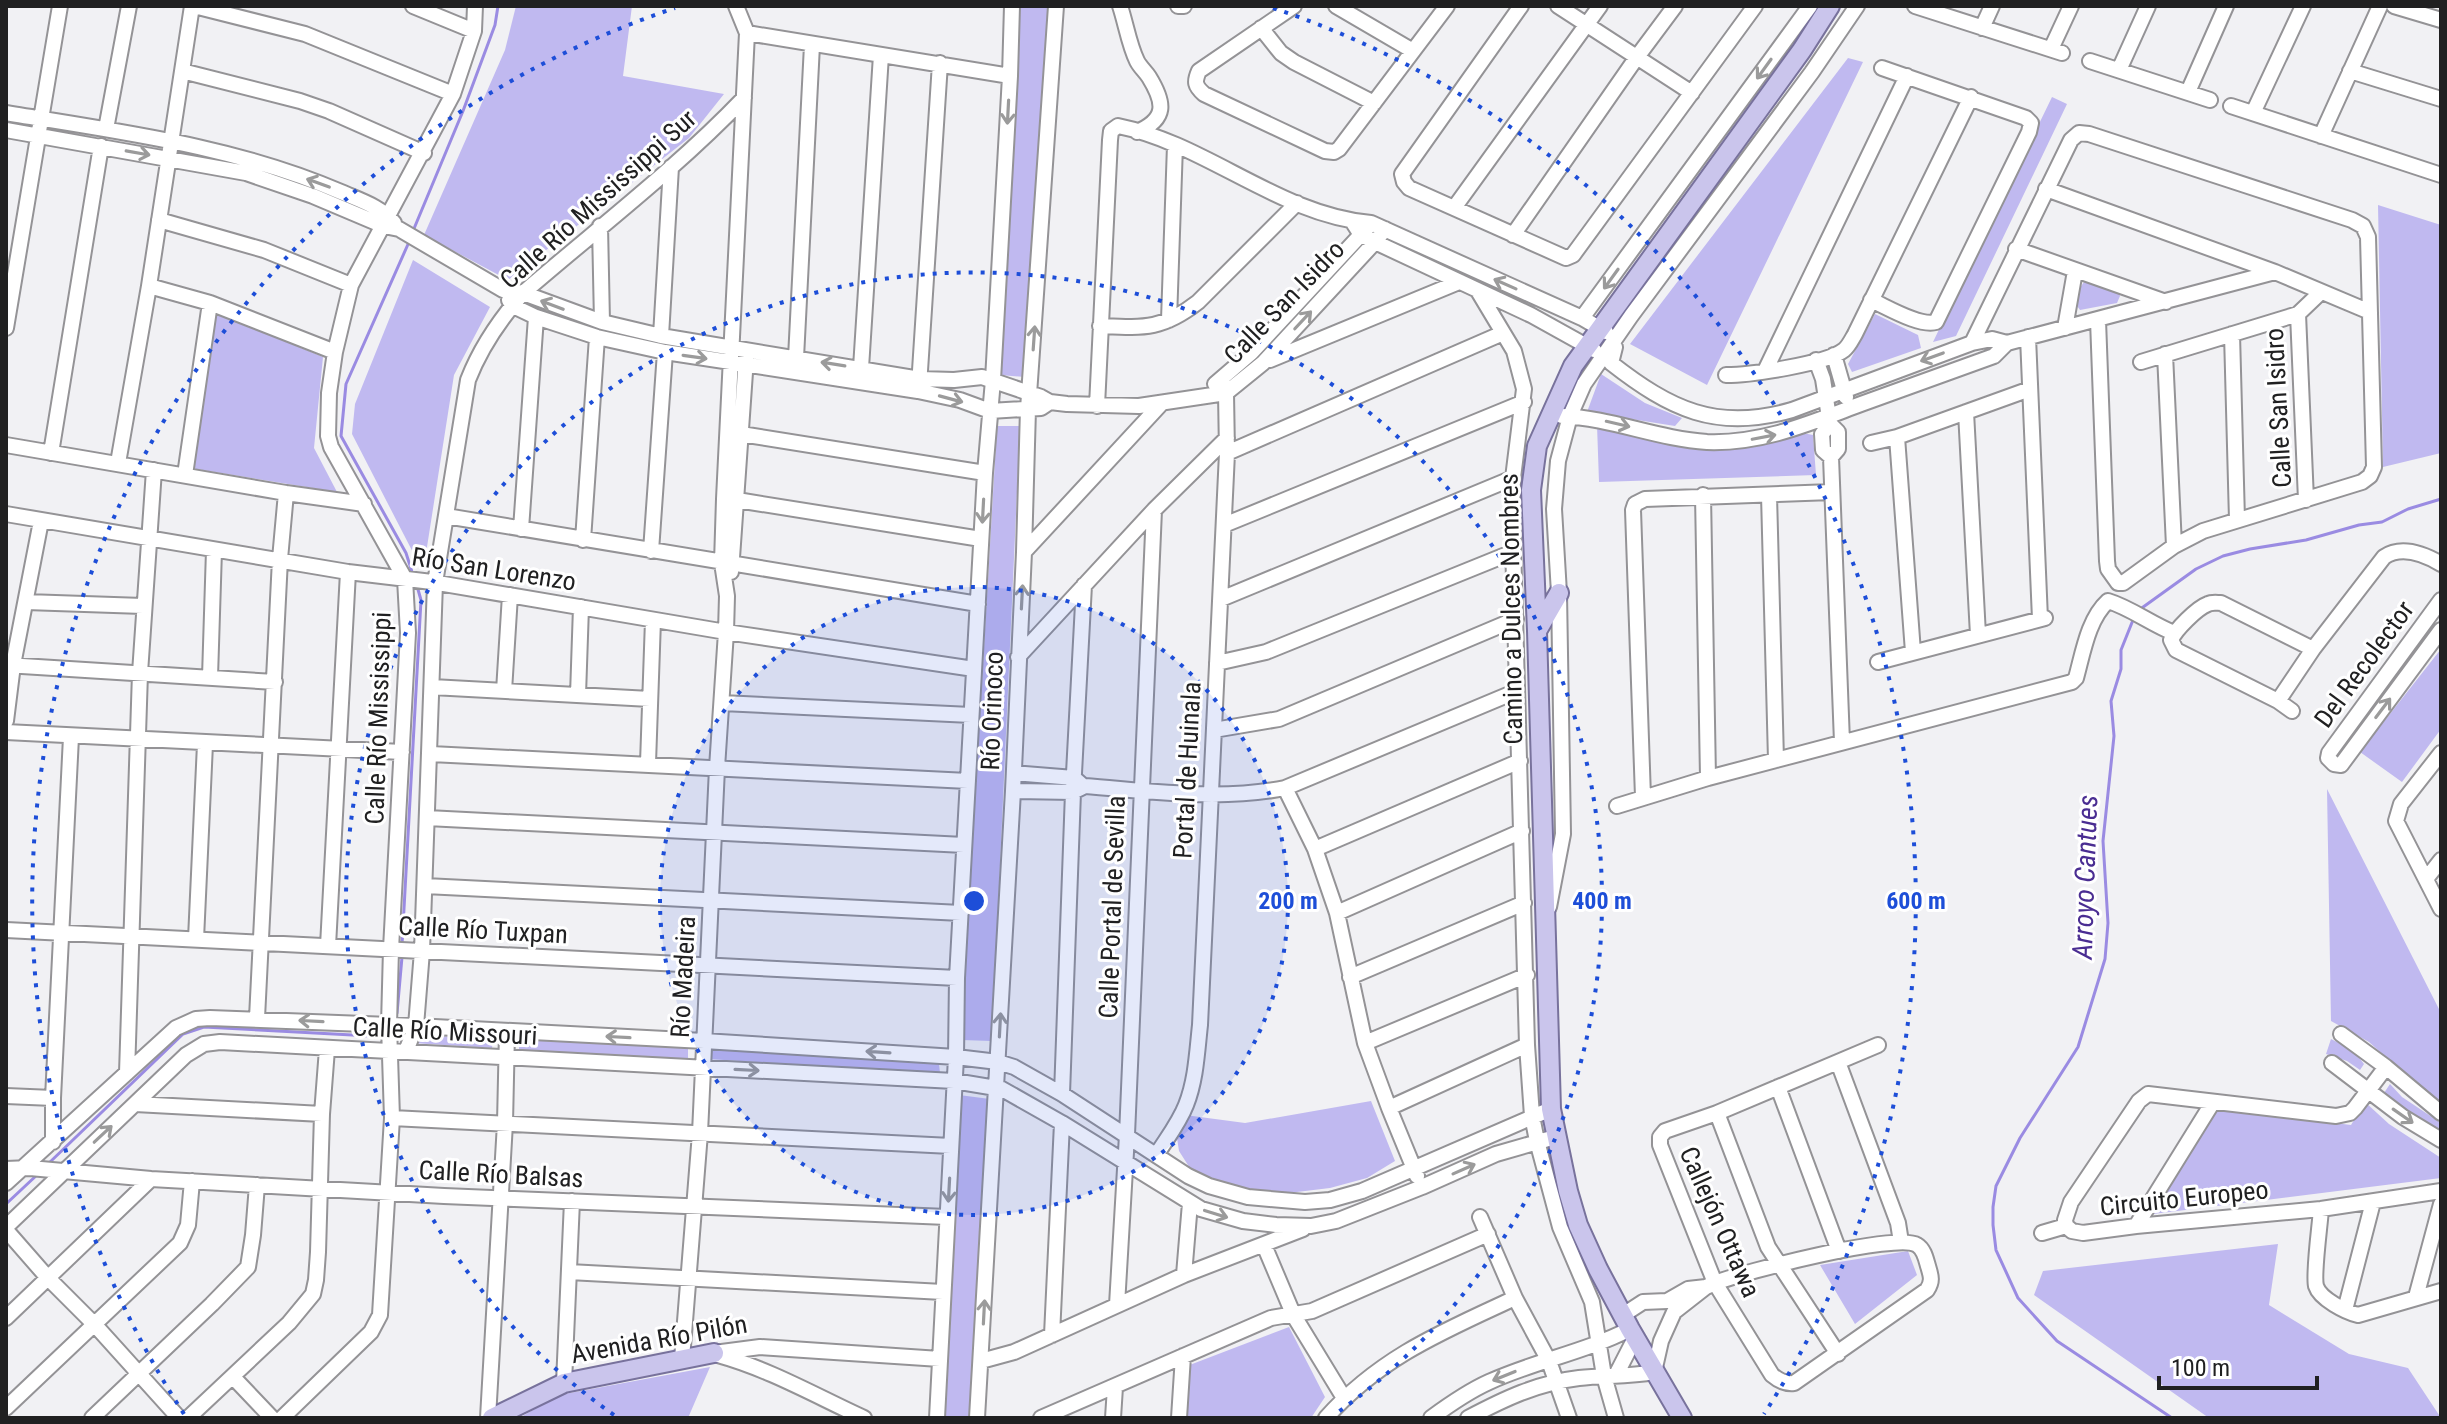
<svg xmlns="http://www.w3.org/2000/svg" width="2447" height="1424" font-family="'Roboto Condensed',sans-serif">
<rect width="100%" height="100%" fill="#f1f1f4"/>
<path fill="#c0b9f0" d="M516 6H632L623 76 724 94 689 138 508 280 424 235 505 50Z
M1020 6H1048L1025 377 1000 375Z
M1848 58 1863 62 1707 385 1630 344Z
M2052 97 2067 104 1956 336 1933 342Z
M2378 205 2441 225V453L2383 467Z
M413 260 490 307 454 375 424 566 421 568 352 434 355 404Z
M2084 282 2118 290 2120 296 2117 303 2080 310 2075 303 2077 292Z
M214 312 323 357 314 448 337 492 190 468Z
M1875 314 1918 335 1921 348 1852 372 1848 364Z
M1601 374 1645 403 1682 418 1675 426 1587 412Z
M1597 425C1641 433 1701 449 1746 447 1769 446 1790 429 1813 435L1816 475 1599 482Z
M997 426H1020L992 1041 961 1040Z
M2441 649V729L2402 782 2360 752Z
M2327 789 2441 1013V1102L2424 1091 2369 1042 2331 1021Z
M419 1035 493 1039 492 1048 413 1043Z
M519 1037 688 1047V1059L519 1052Z
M2331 1039 2353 1050 2364 1064 2360 1070 2347 1061 2326 1054Z
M708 1049 939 1064 940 1073 708 1059Z
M2390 1084 2402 1097 2441 1123V1137L2384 1093Z
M959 1095 990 1099 970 1418H943Z
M1371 1101 1395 1161 1367 1178 1330 1188 1264 1196 1206 1182 1193 1173 1179 1151 1177 1138 1185 1115 1245 1123Z
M2365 1102 2389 1124 2441 1158V1178L2145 1215 2213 1108 2351 1125Z
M2278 1244 2269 1305 2349 1354 2408 1368 2441 1418H2209L2034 1295 2043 1271Z
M1908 1251 1917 1275 1855 1324 1820 1265Z
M1289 1327 1325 1397 1311 1418H1183L1187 1366Z
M710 1367 688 1418H519L559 1395Z"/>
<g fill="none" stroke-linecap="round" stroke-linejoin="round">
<path stroke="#9a8be2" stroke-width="3" d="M413 231 463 111 495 25 498 6
M409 242 346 384 341 436 406 553 413 575
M2139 610 2196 569 2223 556 2250 549 2306 540 2359 525 2382 522 2408 509 2441 499
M2133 620 2121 650V669L2111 701 2114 736 2103 841 2108 923 2105 959 2078 1047 2020 1138 1996 1186 1993 1207V1225L1996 1250 2018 1298 2057 1341 2172 1418
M402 945 421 600 417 586
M397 1013 402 957
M49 1163 183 1034 204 1027 371 1036
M6 1204 38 1174"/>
<g stroke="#949396" stroke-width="18">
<path id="minor" d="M194 6 305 34 453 94
M413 6 474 31
M1120 6C1126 24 1129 45 1137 61 1140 67 1145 71 1149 77 1165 103 1167 119 1137 132
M1178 6H1184
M1294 6 1199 71C1194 82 1195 86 1204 94L1325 151 1334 152 1339 149 1447 6
M1336 6 1413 51
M1521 6 1402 174 1404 182 1409 188 1566 258 1573 255 1755 6
M1558 6 1692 93
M1915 6 2062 53
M2394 6 2441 20
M1261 28 1281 53 1294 62 1374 103
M1982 28 1992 6
M747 33 1010 76
M2051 49 2071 6
M2090 61 2210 100
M2119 70 2148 6
M182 71 300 101 329 111 424 153
M2350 71 2441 99
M2188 92 2226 6
M2231 106 2441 175
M6 113C120 132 235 146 341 192 359 200 382 207 394 223
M2253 113 2303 6
M106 129 129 6
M6 130 246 173 313 196 384 226 399 229 503 290 523 293 602 322 661 336 920 379 954 380 982 377 1041 397 1050 402 1067 404 1139 406 1226 393 1263 363 1375 242 1385 229
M2321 136 2380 6
M2046 189 2275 272 2370 312
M1454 208 1600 6
M159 220 264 250 351 285
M1352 221 1361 235 1375 242 1531 315 1594 350
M600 226 602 322
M1513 235 1637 57 1675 6
M2016 249 2166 302
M149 286 210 303 335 352
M1478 291 1514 351 1524 389 1513 478 1512 508 1527 1045 1532 1116 1537 1141 1560 1227 1592 1302 1604 1376 1616 1418
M509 300 513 306 536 317 597 337 665 352 918 391 960 400 990 411 1041 408 1050 402
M1871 300C1887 307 1920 327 1936 322L2029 132 2031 123 2026 118 1882 68
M2298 314 2306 500
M1582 318 1810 6
M1169 320 1175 145
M1100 326C1144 328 1162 330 1198 302L1297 203
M6 328 60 6
M2065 328 2075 271
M2232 334 2237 520
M661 336 671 167
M2028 337 2040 619
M1972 343 2071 140 2079 133 2089 134 2352 220 2363 226 2368 237 2374 467 2370 476 2362 482 2203 531 2174 546 2123 583H2118L2108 569 2107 561 2098 320
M1615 347 1611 363C1670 409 1716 432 1792 410L1972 343 1992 339 2007 343 2275 272
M2165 354 2174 546
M1834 355 1846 397
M796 358 812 45
M1270 360 1459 282
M1816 360 1823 379 1830 424 1838 432V449L1831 457
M2141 362 2298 314 2320 293
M861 368 881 55
M1765 371 1907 76
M1726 375C1750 375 1826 364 1844 350 1849 346 1852 339 1855 334L1971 97
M1215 384 1251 353 1368 227
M919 386 940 63
M1097 406 1110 140 1111 131 1118 126C1207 144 1279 215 1371 223L1582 318 1606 332
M1966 412 1978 635
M1562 416C1611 418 1658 439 1707 442 1763 444 1810 423 1861 404 1906 388 1950 372 1994 356L2007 343
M1830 424 1822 434 1823 450 1831 457 1842 742
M741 434 985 473
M1897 437 1913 652
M1871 443 1897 437 2030 389
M6 445 286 493 364 504
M51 453 101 146
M1227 453 1503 333
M118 463 149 286 192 6
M185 475 210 303
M1703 495 1708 778
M1769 495 1776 760
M737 500 981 539
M6 514 348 572 432 582 726 632 974 669
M446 516 978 604
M1224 525 1524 402
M521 529 536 317
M583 540 597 337
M651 551 665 352
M1024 552 1161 404
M731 572 746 358
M1221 599 1513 478
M2441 600 2329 753 2328 758 2334 764 2341 765 2441 630
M26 602 143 606
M1018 657 1154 510 1227 438
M1878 662 2045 618
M1217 663 1266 652 1513 552
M6 665 275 682
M210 677 214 550
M432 687 650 699
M504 691 510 595
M578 695 581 607
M2278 701 2313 649 2384 557C2402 545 2424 554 2441 564
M722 703 971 715
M2292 711 2278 701 2176 650 2171 640C2175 630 2197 608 2208 604 2212 602 2217 603 2221 603L2313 649
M6 721 13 665 41 521
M1214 730 1279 719 1516 619
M6 732 402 752
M2441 753 2401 804 2396 821 2441 909
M431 754 968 781
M648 763 653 620
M1014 773 1074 778 1081 784
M1285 788 1315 849 1337 913 1365 1043 1389 1108 1417 1176
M1013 791 1073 792 1085 786C1151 791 1219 801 1285 788L1517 691
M1643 797 1633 510 1635 504 1645 499 1832 492
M1617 806 1708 778 2072 682 2076 678C2083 653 2088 619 2108 601 2131 608 2151 624 2174 633
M427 818 964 845
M1315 849 1520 761
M2426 879 2441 860
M425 886 961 913
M1549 907 1563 834 1559 593 1554 509 1558 461 1570 416 1584 384 1631 316 1812 72 1857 6
M1337 913 1522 831
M6 930 957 978
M196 939 205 744
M328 946 348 572
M1350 977 1524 903
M257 1018 280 559 286 493
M2341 1034 2386 1067 2441 1113
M1365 1043 1527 975
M406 1051 416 1026 422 951 435 583 468 380C480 349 501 318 523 293 597 229 676 169 744 98
M1838 1062 1898 1223 1901 1242
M2332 1063 2403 1117 2441 1140
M127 1073 140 673 154 470
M1778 1087 1839 1251
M1062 1094 1073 792 1084 585
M6 1096 53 1098
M135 1104 322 1114
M1389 1108 1527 1045
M1717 1113 1768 1247 1838 1354
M392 1118 951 1146
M53 1142V1098L71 737
M1157 1154C1167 1138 1179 1123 1186 1105 1196 1080 1197 1052 1200 1025L1227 453 1226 393 1222 380
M6 1169 30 1168 151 1179 444 1196 947 1217
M6 1183 176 1028 196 1019 210 1018 416 1026 704 1041 956 1057 998 1062 1014 1067 1062 1094 1188 1176 1209 1186 1248 1197 1305 1202 1330 1200 1362 1191 1551 1109
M2321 1209C2320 1225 2313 1274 2316 1286 2320 1299 2346 1312 2358 1315L2441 1291
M1480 1217 1515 1298 1549 1361 1569 1418
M2066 1226 2065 1220 2071 1202 2139 1101 2148 1094 2336 1116 2350 1113 2355 1108 2386 1067
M2066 1226 2072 1231 2083 1233 2136 1226 2321 1209 2441 1191
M2136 1226 2213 1102
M6 1227 186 1055 204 1044 220 1042 954 1081 1002 1089 1062 1123 1201 1209 1243 1221 1276 1225 1311 1226 1336 1221 1422 1187 1496 1154 1555 1137
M6 1230 48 1278 95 1325 179 1418
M2042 1233 2066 1226
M1264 1245 1294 1316 1344 1398
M569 1272 943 1292
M1184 1275 1190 1203
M2416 1297 2441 1204
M1117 1305 1127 1135 1154 510
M2345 1310 2373 1202
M1623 1315 1643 1302 1667 1301 1688 1289 1706 1287
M6 1318 151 1179
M1052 1335 1062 1123
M714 1353 760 1347 940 1359
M718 1355C769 1369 816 1396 864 1418
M682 1359 700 1133 717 768 726 632 727 596 722 563 724 499 747 33 736 6
M981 1361 1014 1352 1184 1275 1303 1229
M1616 1375 1635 1338
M234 1378 272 1418
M564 1383 572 1201
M6 1408 180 1243 188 1225 192 1181
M92 1418 212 1304 248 1267 253 1235 257 1185
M188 1418 289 1323 313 1294 316 1280 318 1252 322 1114 327 1049
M282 1418 371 1332 380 1315 392 1118 389 1025 391 949 408 633 405 579 331 447 328 436 329 393 335 352 351 285 453 94 474 31 475 6
M488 1418 505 1123 507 1032
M937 1418 956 1057 957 978 985 473 993 380 1010 76 1012 6
M977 1418 1013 791 1024 552 1028 409 1056 6
M1041 1418 1271 1318 1312 1311 1488 1234
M1113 1418 1115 1387
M1179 1418 1183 1356
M1326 1418C1380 1357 1444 1331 1515 1298
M1431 1418C1450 1404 1469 1391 1489 1382 1535 1361 1585 1352 1630 1329
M1468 1418C1504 1399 1537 1383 1579 1378 1604 1375 1629 1377 1654 1372L1661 1341 1674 1312 1706 1287 1715 1283C1743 1272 1897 1232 1917 1245 1924 1249 1926 1259 1928 1266 1931 1276 1933 1281 1927 1290L1794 1383C1785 1384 1779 1381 1772 1375L1715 1283 1660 1145V1137L1665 1131 1717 1113 1878 1045"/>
</g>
<g stroke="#78729c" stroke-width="22">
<path id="major" d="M1537 631 1559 593
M492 1418 564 1383 714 1353
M1682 1418 1630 1329 1598 1269 1578 1225 1568 1191 1551 1109 1537 631 1531 490 1537 446 1573 366 1802 50 1830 6"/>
</g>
<use href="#minor" stroke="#fff" stroke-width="14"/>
<use href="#major" stroke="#cac5ec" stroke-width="18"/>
</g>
<defs><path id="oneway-shaft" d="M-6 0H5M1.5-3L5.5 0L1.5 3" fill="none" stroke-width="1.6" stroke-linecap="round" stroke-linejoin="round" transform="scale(2)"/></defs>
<g stroke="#9b9b9b">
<use href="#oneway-shaft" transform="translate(1764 69) rotate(126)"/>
<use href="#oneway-shaft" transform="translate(1008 112) rotate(93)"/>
<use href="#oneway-shaft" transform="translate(138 153) rotate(10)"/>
<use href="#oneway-shaft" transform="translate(318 183) rotate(-160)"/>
<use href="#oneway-shaft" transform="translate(1611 279) rotate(126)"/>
<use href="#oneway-shaft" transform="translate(1505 284) rotate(-156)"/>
<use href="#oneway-shaft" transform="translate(552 305) rotate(-159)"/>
<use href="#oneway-shaft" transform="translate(1303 320) rotate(-47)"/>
<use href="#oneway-shaft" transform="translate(1034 338) rotate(-86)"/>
<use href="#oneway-shaft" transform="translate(695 357) rotate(8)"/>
<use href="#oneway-shaft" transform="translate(1932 357) rotate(160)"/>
<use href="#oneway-shaft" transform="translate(833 364) rotate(-171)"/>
<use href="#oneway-shaft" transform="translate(951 399) rotate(15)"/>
<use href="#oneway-shaft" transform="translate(1618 424) rotate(13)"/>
<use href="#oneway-shaft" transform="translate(1764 437) rotate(-11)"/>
<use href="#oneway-shaft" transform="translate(983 511) rotate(93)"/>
<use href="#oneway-shaft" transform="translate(1022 597) rotate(-87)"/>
<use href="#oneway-shaft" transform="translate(2383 708) rotate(-53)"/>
<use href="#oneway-shaft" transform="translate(311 1021) rotate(-177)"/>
<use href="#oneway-shaft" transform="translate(1000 1025) rotate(-87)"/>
<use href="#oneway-shaft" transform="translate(618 1037) rotate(-177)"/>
<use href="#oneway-shaft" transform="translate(878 1052) rotate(-176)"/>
<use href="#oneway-shaft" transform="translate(747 1070) rotate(3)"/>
<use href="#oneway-shaft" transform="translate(2403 1116) rotate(35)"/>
<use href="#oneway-shaft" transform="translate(103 1134) rotate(-43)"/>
<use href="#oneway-shaft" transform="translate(1464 1169) rotate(-24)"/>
<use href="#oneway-shaft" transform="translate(949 1190) rotate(93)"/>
<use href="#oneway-shaft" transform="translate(1216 1214) rotate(17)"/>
<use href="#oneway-shaft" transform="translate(984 1312) rotate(-87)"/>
<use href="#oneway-shaft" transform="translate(1504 1376) rotate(158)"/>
</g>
<circle cx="974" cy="901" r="314" fill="#1d4ed8" fill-opacity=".12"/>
<g fill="none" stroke="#1d4ed8" stroke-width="4" stroke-dasharray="4 8">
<circle cx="974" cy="901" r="314"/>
<path d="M614 1415A628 628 0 1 1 1334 1415"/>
<path d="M184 1414A942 942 0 0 1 675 8M1273 8A942 942 0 0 1 1764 1414"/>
</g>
<g text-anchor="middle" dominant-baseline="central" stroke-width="6" stroke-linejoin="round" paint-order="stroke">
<g font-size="26" fill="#202021" stroke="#fff">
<text transform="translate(598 199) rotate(-42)">Calle Río Mississippi Sur</text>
<text transform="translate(1284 302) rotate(-46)">Calle San Isidro</text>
<text transform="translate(2278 408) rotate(-93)">Calle San Isidro</text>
<text transform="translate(494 569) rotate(9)">Río San Lorenzo</text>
<text transform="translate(1511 609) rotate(-91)">Camino a Dulces Nombres</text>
<text transform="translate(2364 664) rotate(-54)">Del Recolector</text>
<text transform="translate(992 711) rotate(-88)">Río Orinoco</text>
<text transform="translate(378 718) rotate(-88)">Calle Río Mississippi</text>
<text transform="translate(1187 770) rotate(-87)">Portal de Huinala</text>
<text transform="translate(1112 907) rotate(-88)">Calle Portal de Sevilla</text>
<text transform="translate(483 930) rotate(3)">Calle Río Tuxpan</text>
<text transform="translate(683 977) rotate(-87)">Río Madeira</text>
<text transform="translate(445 1031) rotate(3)">Calle Río Missouri</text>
<text transform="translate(501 1174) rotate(3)">Calle Río Balsas</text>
<text transform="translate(2184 1198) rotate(-6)">Circuito Europeo</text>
<text transform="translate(1720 1222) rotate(66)">Callejón Ottawa</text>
<text transform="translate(659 1339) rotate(-10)">Avenida Río Pilón</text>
</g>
<g font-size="28" font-style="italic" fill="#4a2d92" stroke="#fff">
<text transform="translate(2085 877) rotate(-88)">Arroyo Cantues</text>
</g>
</g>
<circle cx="974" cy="901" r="12" fill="#1d4ed8" stroke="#fff" stroke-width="4"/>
<g font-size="24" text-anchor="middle" font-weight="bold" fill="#1d4ed8" stroke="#fff" stroke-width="6" stroke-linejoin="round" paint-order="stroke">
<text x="1288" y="909">200 m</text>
<text x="1602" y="909">400 m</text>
<text x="1916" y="909">600 m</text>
</g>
<rect width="2447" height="1424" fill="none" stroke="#202021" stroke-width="16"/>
<path d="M2159 1376v12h158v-12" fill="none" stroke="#202021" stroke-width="4"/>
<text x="2171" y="1376" font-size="24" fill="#202021" stroke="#ffffff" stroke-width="6" paint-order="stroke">100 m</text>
</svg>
